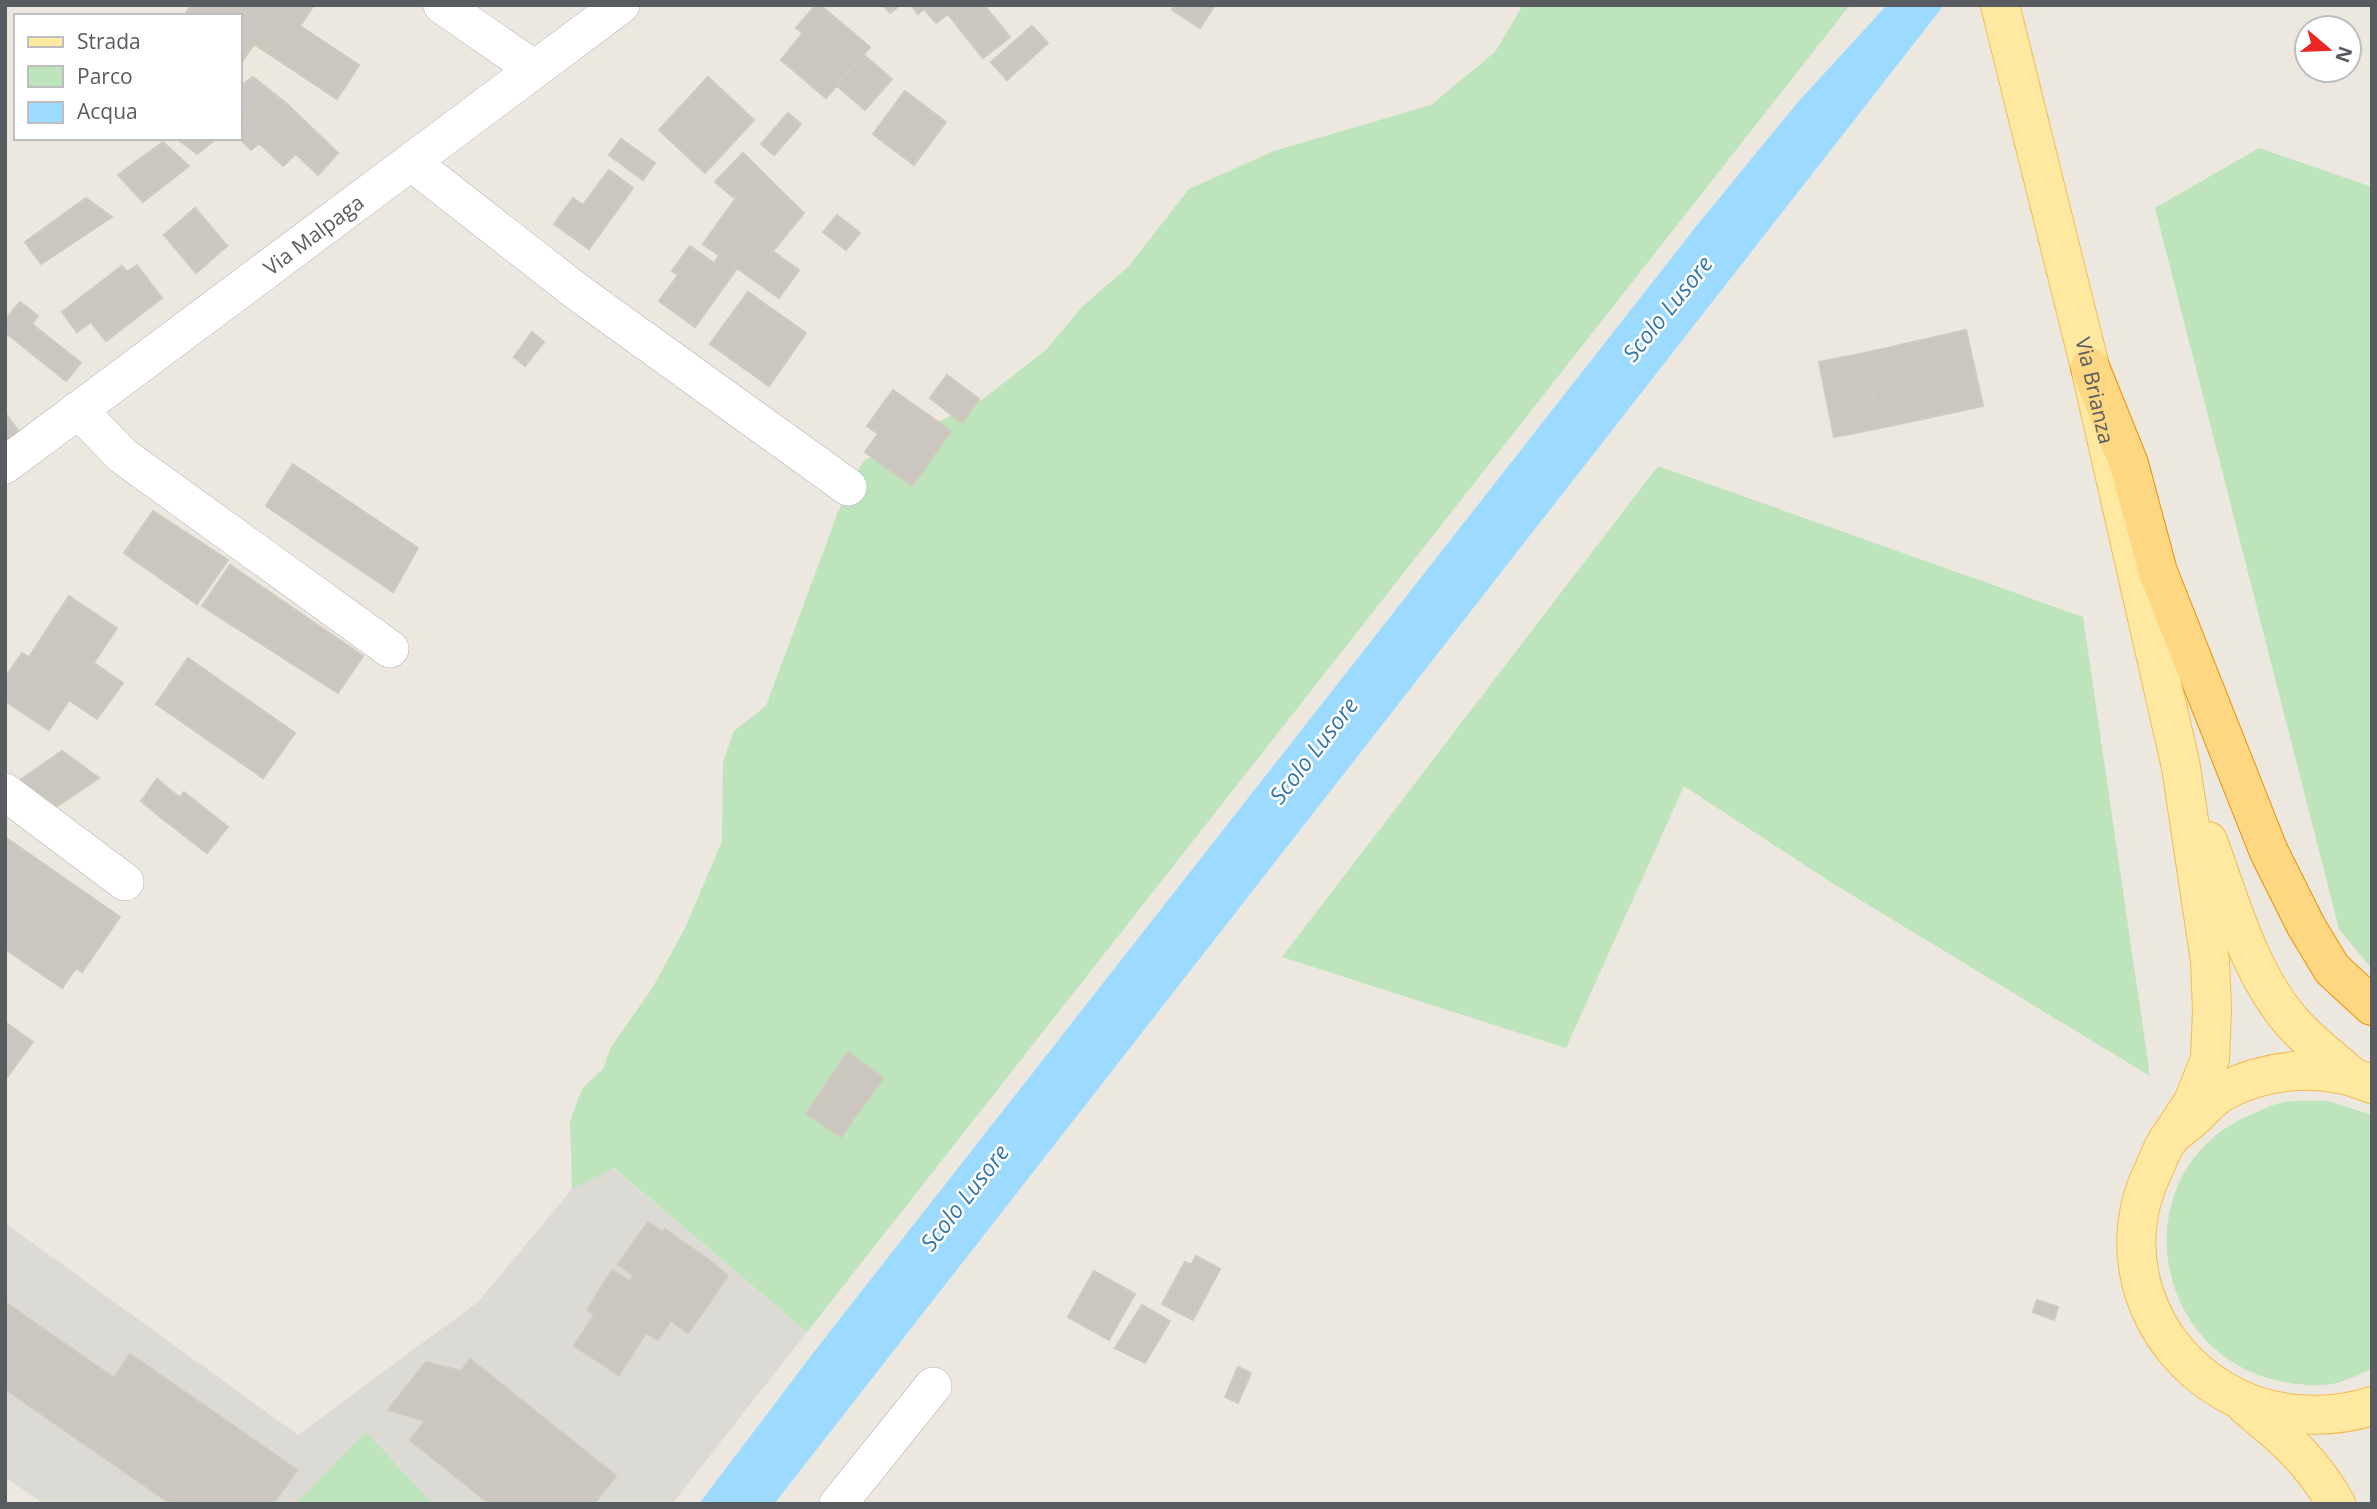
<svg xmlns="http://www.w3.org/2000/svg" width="2377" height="1509" font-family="'Open Sans',sans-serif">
<rect width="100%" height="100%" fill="#ece8df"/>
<path fill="#dcdad4" d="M613 1168 807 1332 672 1504H433L366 1433 295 1504H44L5 1477V1223L298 1435 478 1302 572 1189Z"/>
<path fill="#bde4ba" d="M1523 5H1850L807 1332 614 1168 572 1189 570 1121 582 1089 603 1069 611 1047 653 987 685 928 722 841 723 761 734 731 766 706 838 512 863 461 983 399 1046 350 1081 308 1128 267 1189 189 1274 151 1431 105 1495 52Z
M2259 148 2372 187V969L2339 929 2155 208Z
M1658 466 2083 617 2150 1076 1829 881 1684 786 1566 1048 1282 957Z
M2328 1101 2372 1115V1369C2361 1373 2349 1380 2337 1383 2317 1387 2299 1385 2279 1381 2147 1352 2124 1169 2250 1115 2260 1111 2270 1105 2280 1103 2295 1100 2312 1101 2328 1101Z
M366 1432 433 1504H295Z"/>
<path fill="#9cdbff" d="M1887 5H1944L774 1504H699L817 1348 1702 219 1798 102Z"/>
<path fill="#cbc6c0" stroke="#d0c9bd" stroke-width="2" d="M191 5H237L230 16H184Z
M237 5H314L300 26 359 65 337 99 254 44 243 60 240 58V16H230Z
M816 5H820L870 47 826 98 781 60 803 33 796 28Z
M883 5H900L890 13Z
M911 5H954L956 8 936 23 924 9 918 14Z
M960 5H984L1010 37 983 58 947 13Z
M1175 5H1215L1200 28 1172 10Z
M1032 26 1048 43 1007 80 991 62Z
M863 54 892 79 865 110 836 85Z
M253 77 286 103 276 112 264 100 240 125V86Z
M708 77 754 120 705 173 659 130Z
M905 91 946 122 914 165 873 134Z
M264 100 276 112 286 103 338 153 318 175 296 154 283 166 259 143 251 150 239 138 240 125Z
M788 113 801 124 774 155 761 144Z
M176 138H217L197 154Z
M621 139 655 163 643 180 609 155Z
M163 142 189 166 143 202 118 175Z
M743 153 778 188 760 211 739 194 733 197 715 182Z
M609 170 633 188 589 249 554 224 573 198 583 205Z
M778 188 804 213 773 251 723 216 739 194 760 211Z
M86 198 112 217 41 264 25 242Z
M195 208 227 246 196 273 164 235Z
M837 215 860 233 846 250 823 232Z
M723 216 799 270 779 298 703 244Z
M690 246 714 263 720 255 736 270 695 327 659 301 678 275 672 271Z
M137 265 162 298 106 341 91 322 77 332 62 312 122 266 127 272Z
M748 292 806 333 769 386 710 344Z
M20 302 38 316 32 324 81 363 66 381 5 332V320Z
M1966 330 1983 406 1880 428 1865 353Z
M532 332 544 342 525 366 514 357Z
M1865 353 1880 428 1834 437 1819 362Z
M947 375 979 399 962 423 930 398Z
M893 390 951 431 912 486 865 452 878 434 867 426Z
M5 413 20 433 5 443Z
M293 464 418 548 393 592 266 506Z
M153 511 228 560 197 604 124 553Z
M230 565 363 656 338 693 202 606Z
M69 596 117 628 49 730 5 701V678L22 653 29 657Z
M188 658 295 733 263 778 156 704Z
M94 663 123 683 97 719 69 700Z
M62 751 99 778 57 806 20 780Z
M157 779 180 798 163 819 141 801Z
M184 792 228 827 207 853 163 819Z
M5 837 120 917 82 972 76 968 62 988 5 949Z
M5 1022 33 1042 5 1080Z
M848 1052 883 1078 841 1137 806 1114Z
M648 1222 662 1232 634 1276 618 1264Z
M665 1229 713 1263 676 1312 630 1281Z
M1196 1256 1220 1269 1193 1320 1162 1304 1185 1262 1191 1265Z
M713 1263 728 1276 688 1333 670 1320Z
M612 1270 676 1312 658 1340 646 1333 619 1375 574 1346 594 1315 587 1310Z
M1094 1271 1135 1294 1109 1340 1068 1317Z
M2037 1300 2058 1307 2054 1320 2033 1312Z
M5 1302 114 1378 130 1354 297 1470 273 1504H171L5 1389Z
M1142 1305 1170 1321 1145 1363 1115 1348Z
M470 1359 616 1476 594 1504H490L410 1440 425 1421 388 1410 426 1362 461 1371Z
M1238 1367 1251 1373 1238 1403 1225 1397Z"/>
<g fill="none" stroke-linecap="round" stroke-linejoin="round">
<g stroke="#b2b6bb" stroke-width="38">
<g id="minor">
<path d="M442 5 534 69"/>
<path d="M411 162 576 291 848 487"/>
<path d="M78 410 123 456 390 649"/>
<path id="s1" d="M5 465 621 5"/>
<path d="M5 792 125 882"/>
<path d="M838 1504 933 1386"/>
</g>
</g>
<g stroke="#f3ba50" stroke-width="40">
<g id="major">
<path id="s2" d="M2000 5 2090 367 2181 767 2210 961 2212 1011 2210 1059 2193 1102 2168 1140"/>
<path d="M2208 841C2230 901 2249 972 2291 1021 2308 1041 2331 1058 2350 1075"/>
<path d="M2372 1084C2324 1064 2271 1067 2224 1091 2212 1097 2202 1110 2192 1119 2184 1126 2174 1132 2168 1140 2162 1148 2158 1160 2154 1169 2113 1250 2146 1346 2224 1391 2267 1417 2325 1421 2372 1406"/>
<path d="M2246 1406C2283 1436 2313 1462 2336 1504"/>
</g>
</g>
<g stroke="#eb9100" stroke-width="40">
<path id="highway" d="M2090 367 2129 464 2158 572 2269 852 2306 926 2332 969 2372 1006"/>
</g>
<use href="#minor" stroke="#fff" stroke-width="37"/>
<use href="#major" stroke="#ffe9a1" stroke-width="38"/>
<use href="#highway" stroke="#fed783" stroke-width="38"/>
</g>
<g text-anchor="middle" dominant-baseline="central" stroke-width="5" stroke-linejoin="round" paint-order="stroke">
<g font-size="21" fill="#585c61" stroke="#fff">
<text stroke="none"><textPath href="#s1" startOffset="385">Via Malpaga</textPath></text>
<text stroke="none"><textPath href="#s2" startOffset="397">Via Brianza</textPath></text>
</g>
<g font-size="23" font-style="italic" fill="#3676a8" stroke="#fff">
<text transform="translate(1667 308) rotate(-51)">Scolo Lusore</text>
<text transform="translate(1313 750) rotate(-52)">Scolo Lusore</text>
<text transform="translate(964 1197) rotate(-52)">Scolo Lusore</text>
</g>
</g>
<rect width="2377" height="1509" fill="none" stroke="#585c61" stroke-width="14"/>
<rect x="14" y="14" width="228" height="126" fill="#ffffff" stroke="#bcbec0" stroke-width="2"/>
<rect x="28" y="37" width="35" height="10" fill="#ffe9a1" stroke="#bcbec0" stroke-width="2"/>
<text x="77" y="49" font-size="21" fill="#585c61">Strada</text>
<rect x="28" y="66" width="35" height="21" fill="#bde4ba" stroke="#bcbec0" stroke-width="2"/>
<text x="77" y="84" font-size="21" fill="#585c61">Parco</text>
<rect x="28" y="102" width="35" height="21" fill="#9cdbff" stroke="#bcbec0" stroke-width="2"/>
<text x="77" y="119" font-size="21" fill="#585c61">Acqua</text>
<g transform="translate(2328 49) rotate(109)"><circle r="33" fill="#ffffff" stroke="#bcbec0" stroke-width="2"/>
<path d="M0-5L12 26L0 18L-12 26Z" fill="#eb2725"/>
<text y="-10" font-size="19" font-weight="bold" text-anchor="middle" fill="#585c61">N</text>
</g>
</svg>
